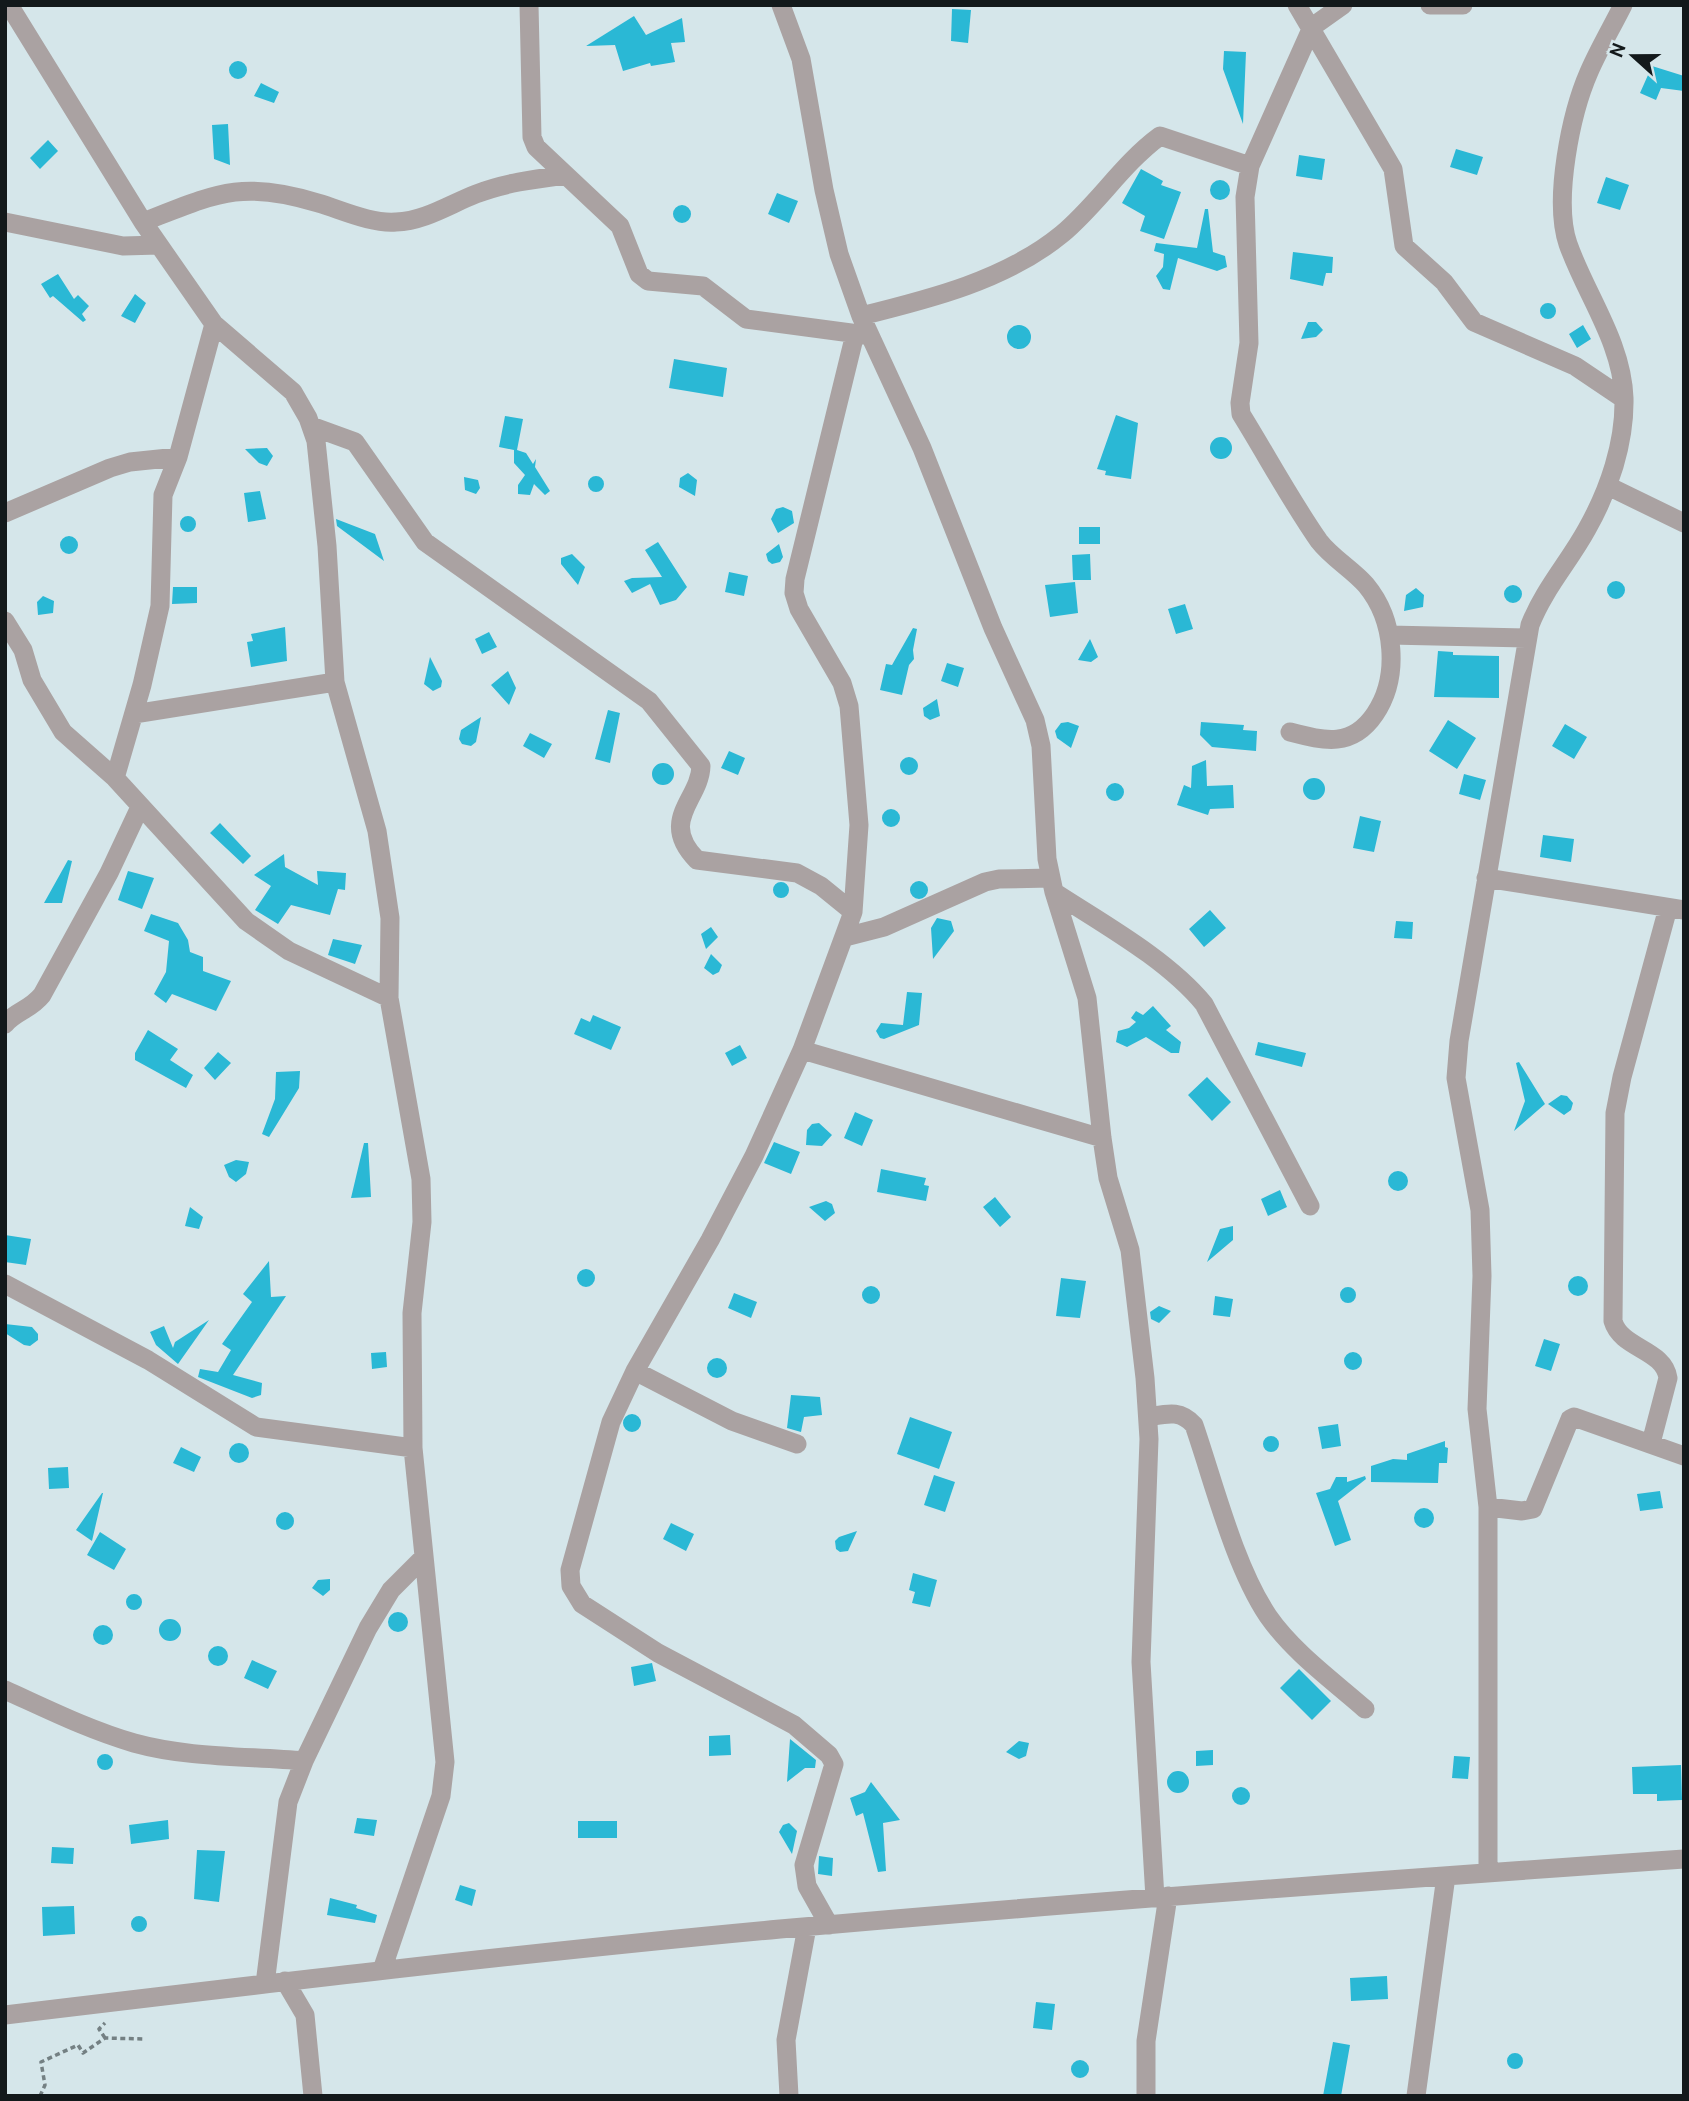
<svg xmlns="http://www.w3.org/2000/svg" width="1689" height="2101" font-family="Cabin,sans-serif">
<rect width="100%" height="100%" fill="#d5e6ea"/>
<path fill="#2ab8d5" d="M952 9 971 10 968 43 951 41Z
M634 16 646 35 682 18 685 42 671 43 675 62 651 66 650 63 623 71 615 45 586 46Z
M1224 51 1246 52 1243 124 1223 69Z
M229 70a9 9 0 1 1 18 0a9 9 0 1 1-18 0Z
M1652 66 1684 76V91L1661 88 1656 100 1640 93Z
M261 83 279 92 274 103 254 96Z
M228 124 230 165 214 159 212 125Z
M48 140 58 151 40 169 30 158Z
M1456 149 1483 157 1477 175 1450 167Z
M1299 155 1325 159 1322 180 1296 176Z
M1141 169 1163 181 1161 185 1181 192 1164 239 1140 231 1145 216 1122 203Z
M1606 177 1629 185 1620 210 1597 203Z
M1210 190a10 10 0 1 1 20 0a10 10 0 1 1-20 0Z
M777 193 798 201 789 223 768 214Z
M673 214a9 9 0 1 1 18 0a9 9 0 1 1-18 0Z
M1205 209H1208L1213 252 1225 256 1227 267 1217 271 1178 258 1170 290 1163 289 1156 276 1163 267 1164 254 1154 251 1156 243 1197 248Z
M1293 252 1333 257 1332 273H1326L1323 286 1290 279Z
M58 274 74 299 78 295 89 306 82 314 86 320 83 322 53 296 50 298 41 284Z
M135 294 146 303 135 323 121 316Z
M1540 311a8 8 0 1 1 16 0a8 8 0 1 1-16 0Z
M1308 322H1316L1323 330 1316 337 1301 339Z
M1583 325 1591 339 1577 348 1569 334Z
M1007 337a12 12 0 1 1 24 0a12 12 0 1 1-24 0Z
M674 359 727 368 723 397 669 388Z
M1116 415 1138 423 1131 479 1105 475 1106 471 1097 469Z
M505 416 523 419 517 450 526 453 533 464 536 459 535 467 550 491 545 495 534 484 530 495 518 494V485L525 475 514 463V450L499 447Z
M1210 448a11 11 0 1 1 22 0a11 11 0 1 1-22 0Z
M267 448 273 456 267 466 259 463 245 449Z
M688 473 697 480 695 496 679 487 680 478Z
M588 484a8 8 0 1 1 16 0a8 8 0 1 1-16 0Z
M464 477 478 480 480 488 476 494 465 490Z
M260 491 266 519 248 522 244 493Z
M783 507 792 511 794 523 778 533 771 519 776 509Z
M180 524a8 8 0 1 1 16 0a8 8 0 1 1-16 0Z
M336 519 375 534 384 561 337 526Z
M1079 527H1100V544H1079Z
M60 545a9 9 0 1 1 18 0a9 9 0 1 1-18 0Z
M658 542 687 587 676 600 660 605 650 584 632 593 624 581 632 578 662 577 645 550Z
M779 544 783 557 780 562 772 564 768 561 766 554Z
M572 554 585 567 578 585 561 564V558Z
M1090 554 1091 580H1073L1072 555Z
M729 572 748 576 744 596 725 592Z
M1607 590a9 9 0 1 1 18 0a9 9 0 1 1-18 0Z
M1075 582 1078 613 1050 617 1045 585Z
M1504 594a9 9 0 1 1 18 0a9 9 0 1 1-18 0Z
M173 587H197V603L172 604Z
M1416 588 1424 595 1423 607 1404 611 1406 595Z
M43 596 54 601 53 613 38 615 37 602Z
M1185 604 1193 629 1176 634 1168 609Z
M285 627 287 661 251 667 247 642 253 641 251 634Z
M913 628 917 629 913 650 914 659 909 665 902 695 880 690 886 664 892 665Z
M489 632 497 647 482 654 475 639Z
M1090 639 1098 657 1091 662 1078 660Z
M1438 651 1453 652V655L1499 656V698L1434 697Z
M430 657 442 681 441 687 433 691 424 684Z
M947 663 964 668 958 687 941 681Z
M508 671 516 688 509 705 491 685Z
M937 699 940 716 930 720 924 716 923 708Z
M608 710 620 713 610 763 595 759Z
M481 717 476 742 471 746 462 744 459 739 461 730Z
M1448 720 1476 738 1457 769 1429 751Z
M1068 722 1079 726 1071 748 1057 738 1055 731 1061 723Z
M1201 722 1244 725 1243 730 1257 731 1256 751 1212 747 1200 735Z
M1565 724 1587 737 1574 759 1552 746Z
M530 733 552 744 544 758 523 746Z
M729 751 745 758 738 775 721 768Z
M900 766a9 9 0 1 1 18 0a9 9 0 1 1-18 0Z
M1206 760 1207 786 1233 785 1234 808 1210 809 1208 815 1177 805 1184 785 1191 788 1192 766Z
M652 774a11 11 0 1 1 22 0a11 11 0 1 1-22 0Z
M1464 774 1486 780 1480 800 1459 794Z
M1303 789a11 11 0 1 1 22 0a11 11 0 1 1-22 0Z
M1106 792a9 9 0 1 1 18 0a9 9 0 1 1-18 0Z
M882 818a9 9 0 1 1 18 0a9 9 0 1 1-18 0Z
M1360 816 1381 821 1374 852 1353 848Z
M220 823 251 856 243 864 210 833Z
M1543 835 1574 839 1571 862 1540 857Z
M284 854 285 867 318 885 317 871 346 873 345 890 338 889 330 915 291 905 278 924 255 910 271 886 254 875Z
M68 860 72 861 62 903H44Z
M128 871 154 878 142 909 118 900Z
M910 890a9 9 0 1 1 18 0a9 9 0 1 1-18 0Z
M773 890a8 8 0 1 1 16 0a8 8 0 1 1-16 0Z
M1210 910 1226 928 1204 947 1189 929Z
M151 914 178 923 188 940 190 952 203 957V971L231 981 216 1011 172 994 166 1003 154 994 166 972 169 941 144 931Z
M937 918 951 921 954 931 933 959 931 928Z
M1396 921 1413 922 1412 939 1394 938Z
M711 927 718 937 706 949 701 934Z
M333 939 362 945 355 964 328 955Z
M711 954 722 965 719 972 713 975 704 968Z
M907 992 922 993 919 1025 884 1039 880 1038 876 1031 881 1023 903 1025Z
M1153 1006 1171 1026 1166 1030 1181 1042 1179 1053H1171L1146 1037 1127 1047 1116 1042 1118 1031 1129 1028 1136 1022 1131 1018 1136 1011 1143 1015Z
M593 1015 621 1027 611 1050 574 1034 581 1018 590 1022Z
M148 1030 178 1049 170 1060 193 1075 186 1088 135 1060V1053Z
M1258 1042 1306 1053 1302 1067 1255 1055Z
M740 1045 747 1058 732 1066 725 1053Z
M218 1052 231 1063 215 1080 204 1068Z
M1519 1062 1545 1104 1514 1131 1525 1101 1516 1063Z
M300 1071 299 1088 269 1137 262 1134 275 1099 276 1072Z
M1207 1077 1231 1102 1212 1121 1188 1095Z
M1561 1095 1567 1096 1573 1103 1571 1110 1564 1115 1548 1104Z
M855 1112 873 1120 862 1146 844 1138Z
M819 1123 832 1135 822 1146 806 1145 807 1130 812 1124Z
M774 1142 800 1152 791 1174 764 1163Z
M364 1143H368L371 1197 351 1198Z
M236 1160 249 1162 246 1174 236 1182 229 1177 224 1165Z
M881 1169 926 1178 924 1185 929 1186 926 1201 877 1192Z
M1388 1181a10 10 0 1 1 20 0a10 10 0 1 1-20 0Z
M1280 1190 1287 1207 1268 1216 1261 1199Z
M995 1197 1011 1217 1000 1227 983 1207Z
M826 1201 832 1204 835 1213 825 1221 809 1207Z
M190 1207 203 1217 199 1229 185 1226Z
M1233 1226V1240L1207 1262 1220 1229Z
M5 1235 31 1239 26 1265 5 1262Z
M269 1261 271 1297 286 1296 233 1375 262 1383 261 1395 252 1398 198 1377 200 1369 218 1372 231 1350 222 1344 252 1302 243 1294Z
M577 1278a9 9 0 1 1 18 0a9 9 0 1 1-18 0Z
M1568 1286a10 10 0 1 1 20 0a10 10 0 1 1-20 0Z
M1061 1278 1086 1281 1080 1318 1056 1316Z
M862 1295a9 9 0 1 1 18 0a9 9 0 1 1-18 0Z
M1340 1295a8 8 0 1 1 16 0a8 8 0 1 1-16 0Z
M734 1293 757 1302 751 1318 728 1308Z
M1215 1296 1233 1299 1230 1317 1213 1315Z
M1159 1306 1171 1311 1159 1323 1151 1319 1150 1312Z
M209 1320 178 1364 156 1345 150 1332 164 1326 173 1348 175 1342Z
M5 1324 32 1327 38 1334V1340L30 1346 24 1345 5 1333Z
M1544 1339 1560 1344 1551 1371 1535 1366Z
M386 1352 387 1367 372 1369 371 1353Z
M1344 1361a9 9 0 1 1 18 0a9 9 0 1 1-18 0Z
M707 1368a10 10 0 1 1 20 0a10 10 0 1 1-20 0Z
M791 1395 820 1397 822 1415 804 1417 801 1432 787 1428Z
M623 1423a9 9 0 1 1 18 0a9 9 0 1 1-18 0Z
M910 1417 952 1432 939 1469 897 1454Z
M1338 1424 1341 1446 1322 1449 1318 1427Z
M1263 1444a8 8 0 1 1 16 0a8 8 0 1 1-16 0Z
M1445 1441V1447L1448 1448 1447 1463H1439L1438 1483 1371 1482V1466L1393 1459 1407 1460V1454Z
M229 1453a10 10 0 1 1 20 0a10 10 0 1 1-20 0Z
M181 1447 201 1457 194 1472 173 1463Z
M68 1467 69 1488 49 1489 48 1468Z
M934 1475 955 1482 945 1512 924 1505Z
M1365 1476 1366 1479 1338 1501 1351 1540 1335 1546 1316 1493 1330 1489 1336 1477H1347V1482Z
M1660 1491 1663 1508 1640 1511 1637 1494Z
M102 1493H103L92 1541 76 1530Z
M1414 1518a10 10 0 1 1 20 0a10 10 0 1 1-20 0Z
M276 1521a9 9 0 1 1 18 0a9 9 0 1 1-18 0Z
M671 1523 694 1534 686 1551 663 1539Z
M857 1531 848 1551 840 1552 836 1549 835 1541 839 1537Z
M100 1532 126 1549 114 1570 87 1555Z
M913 1573 937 1580 930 1607 912 1603 915 1592 909 1590Z
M330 1579V1590L323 1596 312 1588 318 1580Z
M126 1602a8 8 0 1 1 16 0a8 8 0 1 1-16 0Z
M388 1622a10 10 0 1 1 20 0a10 10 0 1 1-20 0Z
M159 1630a11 11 0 1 1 22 0a11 11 0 1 1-22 0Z
M93 1635a10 10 0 1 1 20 0a10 10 0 1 1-20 0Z
M208 1656a10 10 0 1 1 20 0a10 10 0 1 1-20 0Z
M252 1660 277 1671 268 1689 244 1678Z
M652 1663 656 1681 634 1686 631 1667Z
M1299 1669 1331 1701 1312 1720 1280 1688Z
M730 1735 731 1755 709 1756V1736Z
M790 1739 816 1760 815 1768H805L787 1782Z
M1019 1741 1029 1743 1026 1756 1019 1759 1006 1752Z
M1213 1750V1765L1196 1766V1751Z
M97 1762a8 8 0 1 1 16 0a8 8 0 1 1-16 0Z
M1454 1756 1470 1757 1468 1779 1452 1778Z
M1681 1765 1682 1800 1657 1801V1794H1633L1632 1767Z
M1167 1782a11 11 0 1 1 22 0a11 11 0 1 1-22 0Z
M871 1782 900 1820 883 1823 886 1871 878 1872 863 1813 856 1816 850 1798 865 1792Z
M1232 1796a9 9 0 1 1 18 0a9 9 0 1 1-18 0Z
M357 1818 377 1820 374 1836 354 1833Z
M168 1820 169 1839 131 1844 129 1825Z
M578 1821H617V1838H578Z
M789 1823 797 1831 792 1854 779 1832 783 1825Z
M52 1847 74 1848 73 1864 51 1863Z
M197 1850 225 1851 219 1902 194 1899Z
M819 1856 833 1858 832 1876 818 1874Z
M460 1885 476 1890 472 1906 455 1900Z
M330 1898 357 1905 356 1908 377 1915 375 1923 327 1915Z
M74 1906 75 1934 43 1936 42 1907Z
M131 1924a8 8 0 1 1 16 0a8 8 0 1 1-16 0Z
M1387 1976 1388 1999 1351 2001 1350 1978Z
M1036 2002 1055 2004 1052 2030 1033 2028Z
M1333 2042 1350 2045 1341 2096H1323Z
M1507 2061a8 8 0 1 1 16 0a8 8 0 1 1-16 0Z
M1071 2069a9 9 0 1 1 18 0a9 9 0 1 1-18 0Z"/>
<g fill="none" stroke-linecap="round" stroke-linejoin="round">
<path stroke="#748083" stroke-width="3.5" stroke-dasharray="5 3.5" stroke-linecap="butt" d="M105 2038 99 2029 105 2023
M40 2096 45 2085 41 2062 78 2045 83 2053 105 2038 144 2039"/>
<path stroke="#aaa2a2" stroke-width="19" d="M9 5 143 222 214 324 293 392 308 418 316 441 327 546 335 682 377 831 390 918 389 998 421 1179 422 1222 412 1313 413 1448 445 1762 441 1796 382 1970
M529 5 532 137 536 147 620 226 639 274 648 281 703 286 746 319 866 335
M781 5 801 59 824 190 839 254 861 316 922 448 993 628 1035 720 1041 746 1047 859 1054 892 1087 998 1102 1138 1108 1178 1130 1250 1145 1378 1149 1439 1141 1662 1155 1898
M1297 5 1393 169 1404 246 1444 282 1474 322 1575 366 1624 399
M1430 5H1463
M5 222 123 246 159 245
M143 222C215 194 241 179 318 203 342 210 371 224 396 222 425 221 450 204 476 194 504 183 535 179 565 175
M861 316C930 299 1006 280 1062 234 1097 205 1123 163 1160 136L1250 166
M311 426 355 442 425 542 649 701 701 766C700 800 658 820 697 860L797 873 821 886 853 912
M1608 486 1684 523
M5 513 110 468 130 462 178 457
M5 621 23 650 32 680 63 732 115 778 246 921 289 951 389 998
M1389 635 1527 638
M134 714 335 682
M1290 732C1325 741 1352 748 1375 714 1400 677 1395 620 1366 585 1352 569 1332 558 1319 541 1291 501 1267 456 1241 414L1240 403 1249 343 1245 197 1250 166 1312 27 1343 5
M115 778 142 685 160 606 163 495 178 457 214 324
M1486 878 1684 910
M1054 892C1103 924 1167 959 1204 1004L1310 1206
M845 937 884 927 985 882 999 879 1051 878
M5 1024C16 1011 30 1010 42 995L109 873 140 807
M802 1050 1102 1138
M5 1284 148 1360 256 1427 413 1448
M635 1371 732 1421 797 1444
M1148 1417C1166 1414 1180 1409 1194 1425 1214 1483 1234 1565 1268 1616 1293 1652 1332 1680 1365 1709
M1651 1443 1668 1378C1664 1349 1621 1349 1613 1321L1615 1113 1622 1077 1668 908
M1488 1507 1522 1511 1533 1509 1570 1419 1574 1417 1684 1456
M5 1690C47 1709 89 1730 134 1743 188 1758 248 1756 304 1761
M1488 1873V1507L1477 1409 1482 1276 1480 1210 1456 1078 1459 1041 1530 625C1544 589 1569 562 1587 529 1609 490 1625 443 1624 398 1622 342 1586 295 1568 244 1553 200 1571 113 1589 72 1599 49 1612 27 1623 5
M829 1925 807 1886 804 1865 834 1764 829 1755 794 1725 658 1653 582 1604 571 1586 570 1570 611 1422 635 1371 710 1240 754 1156 802 1050 853 912 859 825 849 706 842 683 799 609 794 593 795 579 855 334
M285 1981 305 2015 313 2096
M265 1984 288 1802 304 1761 368 1628 391 1590 422 1559
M5 2015C263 1984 521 1953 780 1929 1081 1902 1382 1880 1684 1859
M789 2096 786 2040 807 1927
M1146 2096V2041L1168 1896
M1416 2096 1446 1876"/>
</g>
<rect width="1689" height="2101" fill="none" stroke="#13191b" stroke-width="14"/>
<g transform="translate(1633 56) rotate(291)" stroke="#d5e6ea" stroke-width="5" paint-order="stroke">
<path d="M0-5L12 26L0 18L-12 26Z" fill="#13191b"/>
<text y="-10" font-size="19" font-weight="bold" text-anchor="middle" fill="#13191b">N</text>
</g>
</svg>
